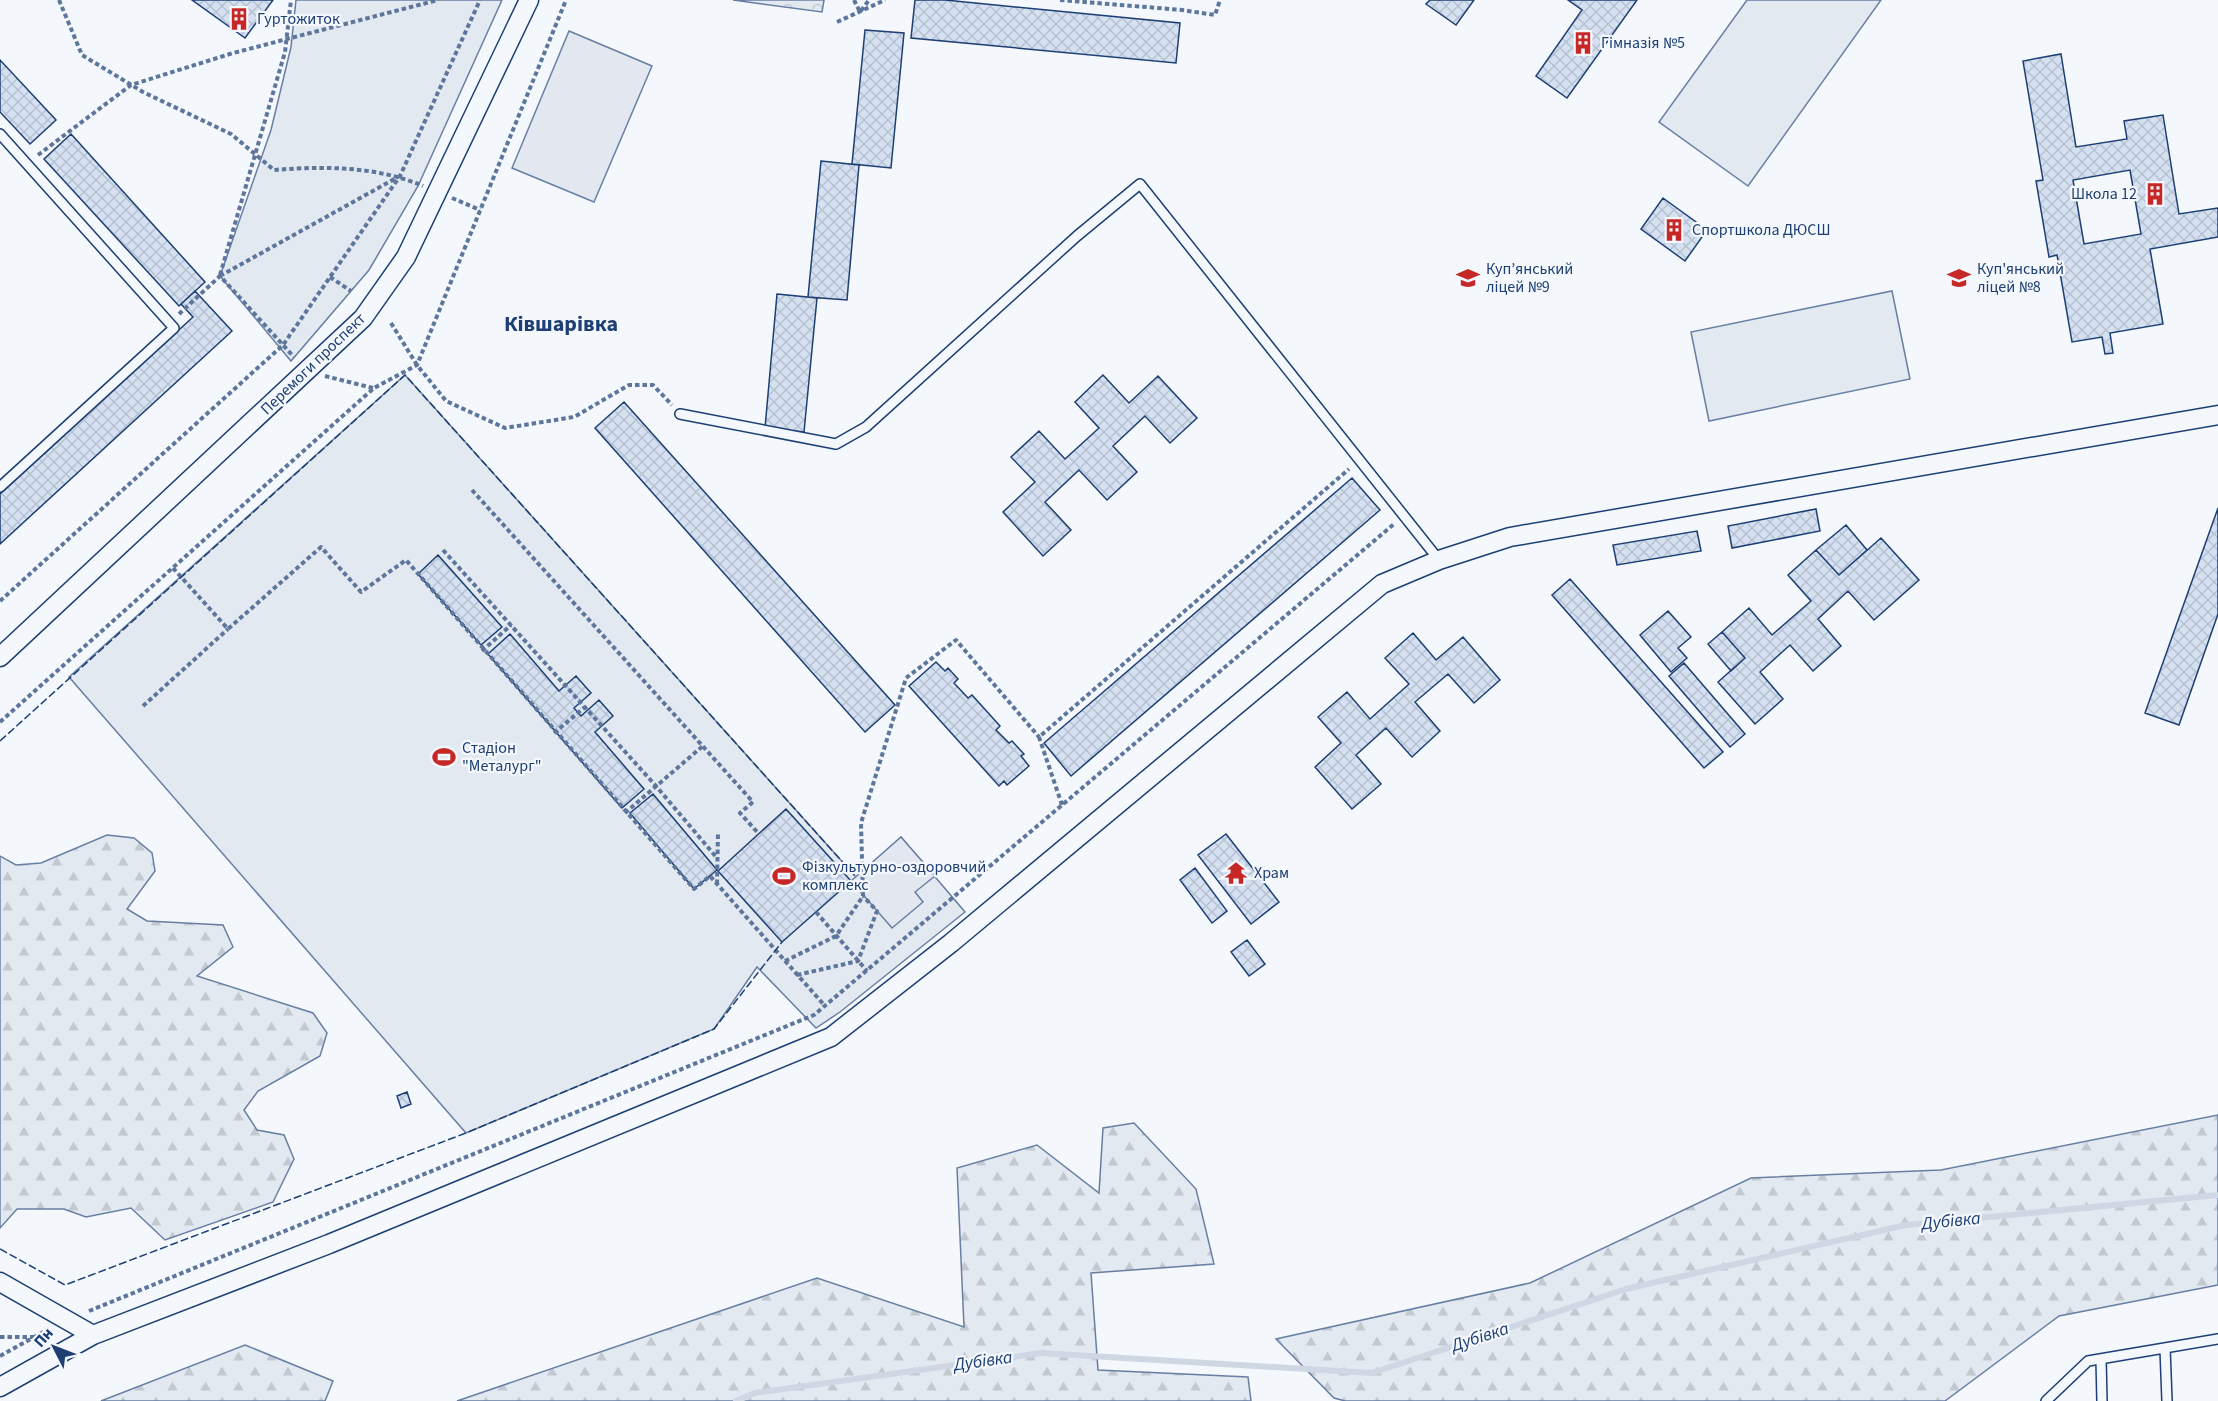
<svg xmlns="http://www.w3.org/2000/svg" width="2218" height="1401" font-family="'Source Sans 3',sans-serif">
<defs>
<pattern id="forest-firs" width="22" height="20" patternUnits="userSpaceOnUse" patternTransform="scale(1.5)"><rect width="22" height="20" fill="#e3e9f0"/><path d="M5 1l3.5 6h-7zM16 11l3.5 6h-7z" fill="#c2c9d1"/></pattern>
<pattern id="park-crowns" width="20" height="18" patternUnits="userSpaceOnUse" patternTransform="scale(1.5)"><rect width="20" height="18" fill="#e3e9f0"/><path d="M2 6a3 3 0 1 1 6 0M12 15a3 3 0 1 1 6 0" fill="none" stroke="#c2c9d1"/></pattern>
<pattern id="building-cross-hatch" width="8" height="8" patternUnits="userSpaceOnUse" patternTransform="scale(1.5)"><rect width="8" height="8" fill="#d5e0f0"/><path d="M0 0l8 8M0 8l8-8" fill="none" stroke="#b6c1d1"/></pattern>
</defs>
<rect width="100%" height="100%" fill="#f4f7fb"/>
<path fill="#e3e9f0" stroke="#687fa3" stroke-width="1.5" d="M296 0H502L418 186 369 270 291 361 220 276 271 130 291 47Z
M1747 0H1881L1748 186 1659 122Z
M1892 291 1910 379 1709 421 1691 332Z
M405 375 856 877 901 837 965 912 840 1012 816 1028 757 967 714 1029 466 1133 69 677Z"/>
<path fill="url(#forest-firs)" stroke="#687fa3" stroke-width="1.5" d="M107 835 134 838 152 853 155 871 127 909 147 921 223 925 233 947 197 976 313 1013 327 1033 320 1056 258 1091 244 1110 257 1130 284 1135 294 1159 273 1202 165 1240 131 1208 86 1217 64 1209H17L0 1228V856L16 865 41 863Z
M2218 1115V1285L2059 1316 1945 1401H1345L1334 1398 1276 1339 1530 1283 1751 1178 1941 1170Z
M1134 1123 1196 1189 1214 1264 1091 1273 1098 1370 1248 1377 1251 1401H457L817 1278 964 1327 957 1168 1037 1145 1099 1193 1103 1128Z
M245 1345 333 1381 325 1401H101Z"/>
<path fill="url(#park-crowns)" stroke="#687fa3" stroke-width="1.5" d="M733 0H824L822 12Z"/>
<path fill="#e3e8f0" stroke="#687fa3" stroke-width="1.5" d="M569 31 652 66 594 202 512 168Z
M901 837 935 876 915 892 923 902 892 928 851 881Z"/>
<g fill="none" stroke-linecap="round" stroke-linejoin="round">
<path stroke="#cfd7e4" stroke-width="6" d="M736 1401 755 1393 1041 1353 1372 1373 1626 1289 1906 1225 2218 1195"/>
</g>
<path fill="url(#building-cross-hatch)" stroke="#1d3f73" stroke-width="1.5" fill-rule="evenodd" d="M192 0H273L245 38Z
M915 0H945L1180 23 1176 63 911 38Z
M1430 0H1474L1456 25 1426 4Z
M1568 0H1637L1567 98 1536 76 1582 10Z
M865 30 904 33 891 168 852 164Z
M2061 54 2076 147 2127 139 2124 121 2163 115 2179 214 2218 208V237L2150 249 2163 324 2110 333 2113 353 2105 354 2102 337 2072 342 2057 255 2049 257 2036 181 2043 180 2023 61ZM2130 170 2141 234 2084 244 2073 180Z
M0 60 56 120 30 144 0 112Z
M71 134 205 282 179 306 44 159Z
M821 161 859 165 847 300 808 297Z
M1663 198 1707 230 1685 261 1641 229Z
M195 291 232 331 0 544V494L193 317 181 304Z
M777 294 817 298 804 432 765 428Z
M1103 375 1129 403 1158 376 1197 418 1170 443 1145 416 1113 446 1137 472 1107 500 1079 470 1045 502 1071 530 1043 556 1003 512 1035 482 1011 457 1039 431 1065 459 1099 428 1075 402Z
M624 402 895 705 865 732 595 428Z
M1352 478 1380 510 1071 776 1044 743Z
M2218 508V614L2179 725 2145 713Z
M1816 509 1820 531 1732 548 1728 526Z
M1846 525 1867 550 1839 575 1816 550Z
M1697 531 1701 551 1617 565 1613 545Z
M1881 538 1919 580 1874 620 1848 591 1818 619 1841 646 1813 671 1790 645 1760 672 1783 699 1755 724 1718 682 1745 658 1722 632 1749 608 1772 635 1811 601 1788 575 1816 550 1839 575Z
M438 555 502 627 481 645 418 574Z
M1570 579 1723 752 1704 768 1552 595Z
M1668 611 1691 637 1678 648 1687 658 1671 672 1640 635Z
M1722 632 1745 658 1731 671 1708 644Z
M1413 633 1436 660 1463 637 1500 680 1474 703 1448 674 1415 702 1440 731 1412 757 1386 728 1356 755 1381 784 1352 809 1315 767 1341 743 1318 717 1347 692 1370 719 1409 684 1385 658Z
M510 634 559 691 576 676 591 693 574 708 581 716 599 700 613 716 595 732 644 789 622 808 488 654Z
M936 662 945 671 948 668 958 679 954 683 968 698 972 695 1000 726 996 730 1009 743 1012 741 1024 754 1021 756 1029 766 1007 785 1004 781 999 786 909 686Z
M1684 663 1745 734 1730 747 1669 676Z
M653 794 717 870 694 889 630 813Z
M786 809 851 881 782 942 718 871Z
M1226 834 1279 902 1251 924 1198 855Z
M1195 868 1227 911 1212 923 1180 880Z
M1247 940 1265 964 1249 976 1231 952Z
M407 1092 411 1104 401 1108 397 1096Z"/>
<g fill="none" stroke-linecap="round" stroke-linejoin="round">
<g stroke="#1d3f73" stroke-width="12">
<path id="service" d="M0 134 174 328 0 487
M680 414 836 444 866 427 1077 236 1140 184 1439 560
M2165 1348 2167 1401
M2101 1359 2102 1401
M2046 1401 2088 1361 2218 1339"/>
</g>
<g stroke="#1d3f73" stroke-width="21">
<path id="minor" d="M0 657 363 318 406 257 529 0
M0 1282 93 1335
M0 1387 93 1335 329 1244 831 1037 951 943 1382 584 1439 560 1510 537 2218 415"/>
</g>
<path stroke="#5e769c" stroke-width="4" stroke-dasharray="4.5 3" stroke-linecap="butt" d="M59 0 82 55 143 92 231 134 274 170C323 166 377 166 423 186
M854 0 860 12 869 0
M1060 0 1182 10 1215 15 1220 0
M837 22 885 0
M38 155 131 85 233 53 438 0
M452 198 480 210
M220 275 285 52 291 0
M220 276 398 177
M330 277 351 291
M179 314 220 276 294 357
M391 323 417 365 446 401 505 428 574 417 629 385H653L672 405
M325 376 373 388
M472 490 753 802 740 813 759 834
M443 550 656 786 717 858
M173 568 228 629 321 547 361 592 406 560 694 889 710 876 825 1006
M0 601 283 345 400 176 480 0
M482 651 511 625
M143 706 228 629
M0 722 374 388 417 365 566 0
M554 733 585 707
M1062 805 1039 737 1349 469
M625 813 704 745
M717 884 718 832
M816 912 867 971
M785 961 836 936 863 896 861 823 906 678 956 640 1039 737
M797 975 858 961 877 911 863 896
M89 1311 814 1015 1394 524
M0 1337H35
M0 1356 47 1330"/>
<use href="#service" stroke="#f4f7fb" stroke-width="9"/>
<use href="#minor" stroke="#f4f7fb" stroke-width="18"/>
<path stroke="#1d3f73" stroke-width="1.5" stroke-dasharray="8 3" stroke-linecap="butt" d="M0 741 405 375 856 877
M0 1249 65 1285 466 1133 714 1029 782 942"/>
</g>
<defs>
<g id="building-bare" transform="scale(1.8)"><path d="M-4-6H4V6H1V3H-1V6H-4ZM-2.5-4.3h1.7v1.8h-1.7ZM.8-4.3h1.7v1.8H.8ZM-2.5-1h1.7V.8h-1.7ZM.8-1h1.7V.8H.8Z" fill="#c62828" stroke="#f4f7fb" stroke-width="2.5" paint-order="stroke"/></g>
<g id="school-bare" transform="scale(1.8)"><path d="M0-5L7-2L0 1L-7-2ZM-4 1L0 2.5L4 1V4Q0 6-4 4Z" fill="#c62828" stroke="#f4f7fb" stroke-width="2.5" paint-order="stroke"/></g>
<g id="stadium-bare" transform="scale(1.8)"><path d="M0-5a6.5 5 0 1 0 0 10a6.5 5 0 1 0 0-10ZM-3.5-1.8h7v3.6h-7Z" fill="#c62828" stroke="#f4f7fb" stroke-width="2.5" paint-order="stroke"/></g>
<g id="temple-bare" transform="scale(1.8)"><path d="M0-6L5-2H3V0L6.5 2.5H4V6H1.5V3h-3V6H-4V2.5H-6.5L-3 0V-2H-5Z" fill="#c62828" stroke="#f4f7fb" stroke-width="2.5" paint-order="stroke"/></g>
</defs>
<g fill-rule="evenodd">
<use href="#building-bare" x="239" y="19"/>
<use href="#building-bare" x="1583" y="43"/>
<use href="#building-bare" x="2155" y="194"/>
<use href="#building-bare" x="1674" y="230"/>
<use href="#school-bare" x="1468" y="278"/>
<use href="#school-bare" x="1959" y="278"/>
<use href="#stadium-bare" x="444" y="757"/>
<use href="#temple-bare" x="1236" y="873"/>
<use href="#stadium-bare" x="784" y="876"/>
</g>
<g text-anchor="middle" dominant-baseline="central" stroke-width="4.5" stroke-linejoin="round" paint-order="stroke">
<g font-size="16" fill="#1d3f73" stroke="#f4f7fb" text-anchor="start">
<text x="257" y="19">Гуртожиток</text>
<text x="1601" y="43">Гімназія №5</text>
<text x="2137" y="194" text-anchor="end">Школа 12</text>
<text x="1692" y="230">Спортшкола ДЮСШ</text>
<text x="1486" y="269">Куп’янський<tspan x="1486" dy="18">ліцей №9</tspan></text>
<text x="1977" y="269">Куп'янський<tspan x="1977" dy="18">ліцей №8</tspan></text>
<text x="462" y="748">Стадіон<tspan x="462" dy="18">"Металург"</tspan></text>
<text x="802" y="867">Фізкультурно-оздоровчий<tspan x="802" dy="18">комплекс</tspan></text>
<text x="1254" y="873">Храм</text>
</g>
<g font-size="16" fill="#1d3f73" stroke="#f4f7fb">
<text transform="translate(313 364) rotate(-44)">Перемоги проспект</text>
</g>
<g font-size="18" font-style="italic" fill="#1d3f73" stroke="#f4f7fb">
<text transform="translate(1951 1221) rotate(-6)">Дубівка</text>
<text transform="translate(1480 1337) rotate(-18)">Дубівка</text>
<text transform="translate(983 1361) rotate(-8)">Дубівка</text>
</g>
<g font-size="22" font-weight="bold" fill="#1d3f73" stroke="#f4f7fb">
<text x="561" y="324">Ківшарівка</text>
</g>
</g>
<g transform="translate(54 1347) rotate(312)" stroke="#f4f7fb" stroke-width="4.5" paint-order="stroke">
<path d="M0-4.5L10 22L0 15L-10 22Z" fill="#1d3f73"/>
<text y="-9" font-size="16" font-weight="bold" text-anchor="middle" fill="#1d3f73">Пн</text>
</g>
</svg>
